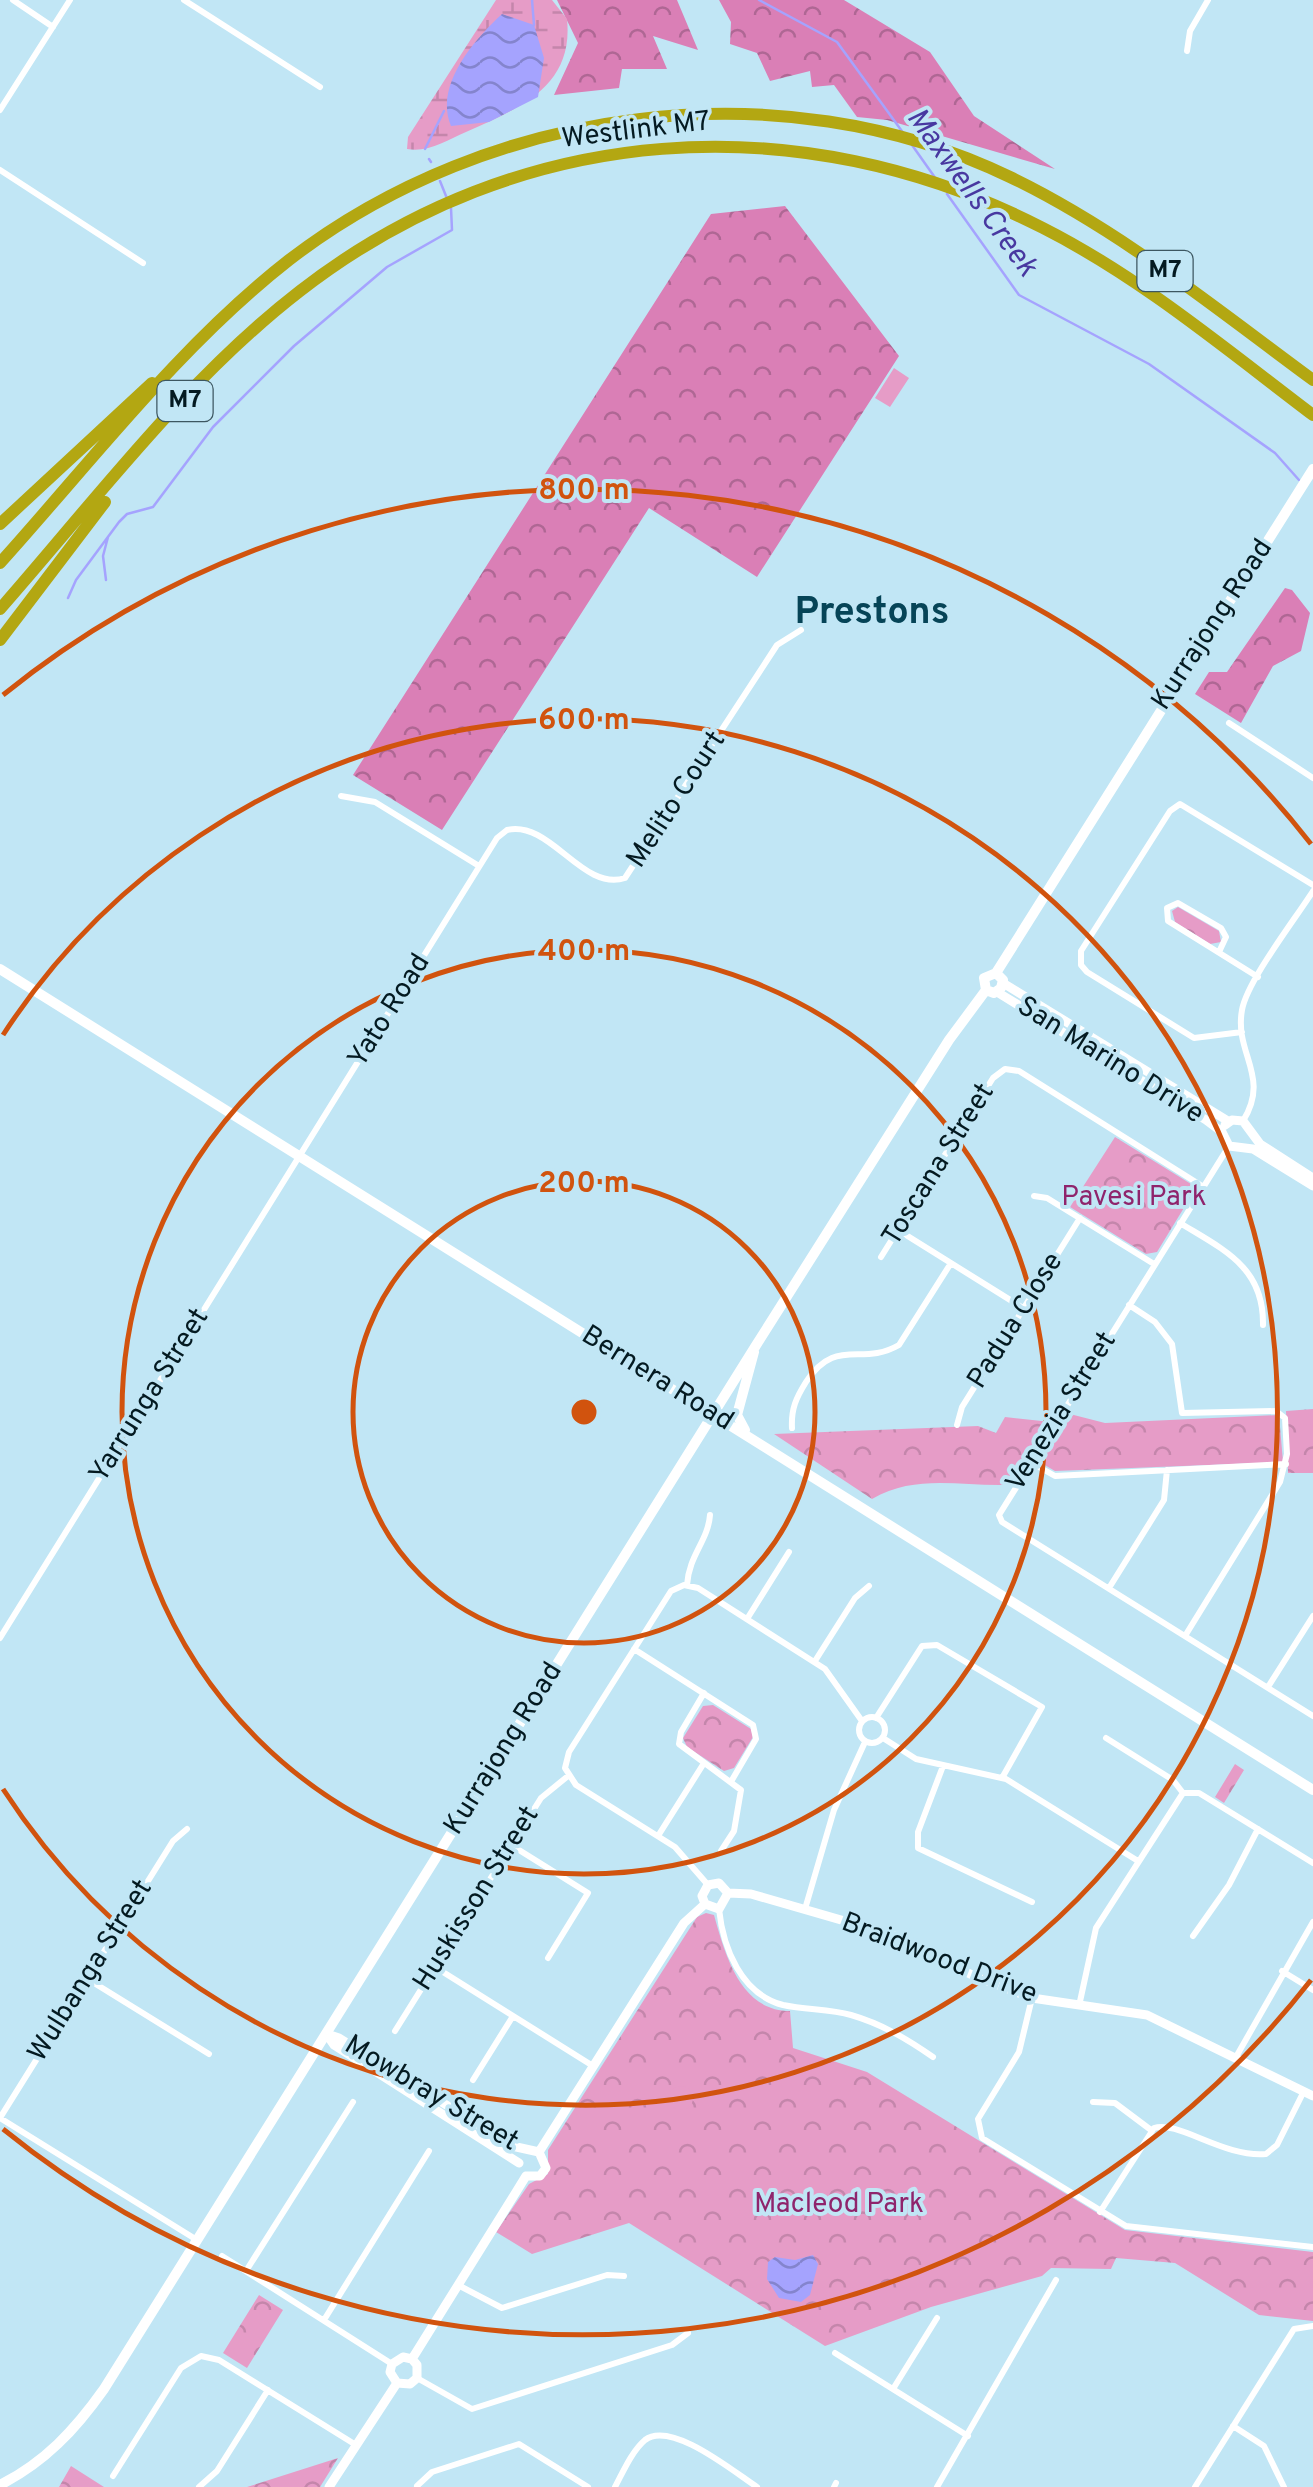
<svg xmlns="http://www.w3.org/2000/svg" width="1313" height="2487" font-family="Overpass,sans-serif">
<defs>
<pattern id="forest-crowns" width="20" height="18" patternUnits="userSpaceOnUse" patternTransform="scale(2.5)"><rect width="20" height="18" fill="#da7fb6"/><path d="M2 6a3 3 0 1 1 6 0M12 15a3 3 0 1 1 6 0" fill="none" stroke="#af6794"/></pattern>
<pattern id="wetland-marsh" width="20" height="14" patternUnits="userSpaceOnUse" patternTransform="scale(2.5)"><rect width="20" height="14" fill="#e69cc7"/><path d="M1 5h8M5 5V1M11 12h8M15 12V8" fill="none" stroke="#c486ab"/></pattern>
<pattern id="park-crowns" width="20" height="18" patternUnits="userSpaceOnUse" patternTransform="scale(2.5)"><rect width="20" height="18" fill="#e69cc7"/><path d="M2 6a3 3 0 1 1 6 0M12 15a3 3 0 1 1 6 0" fill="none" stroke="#c486ab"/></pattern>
<pattern id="water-waves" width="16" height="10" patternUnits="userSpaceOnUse" patternTransform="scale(2.5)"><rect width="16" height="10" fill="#a5a3fe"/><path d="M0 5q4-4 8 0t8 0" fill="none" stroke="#8484cd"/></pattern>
</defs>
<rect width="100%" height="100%" fill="#c1e6f5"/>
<path fill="url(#forest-crowns)" d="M557 0H677L698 50 653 36 667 69H622L619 88 554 95 578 43Z
M719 0H844L930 52 974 116 1055 169 887 120 857 117 834 85 812 87 810 71 770 81 757 53 730 44 731 22Z
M785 206 899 356 757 577 649 508 442 830 353 775 711 214Z
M1285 588 1292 590 1310 613 1301 651 1273 666 1241 723 1195 694 1209 672H1227Z"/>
<path fill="url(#wetland-marsh)" d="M496 0H552L567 19C574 87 519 108 466 132 447 140 428 153 407 149L408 137Z"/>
<path fill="url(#park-crowns)" d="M1178 907 1219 931 1221 942 1210 944 1175 922 1172 911Z
M1115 1137 1191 1184 1193 1193 1157 1252 1146 1254 1070 1207Z
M1313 1409V1473H1288L1286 1411Z
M1066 1413 1105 1423 1279 1415 1283 1462 1055 1471 1036 1460Z
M1005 1417 1051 1422 1005 1485C958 1486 915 1474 872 1499L774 1434 978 1426 996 1433Z
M713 1705 751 1729 753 1737 734 1768 724 1771 687 1747 683 1738 703 1706Z
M1235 1764 1244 1770 1224 1803 1215 1797Z
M706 1913 714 1915C725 1954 740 2011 790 2011L793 2048 867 2072 1125 2230 1313 2252V2321L1259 2315 1175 2263 1116 2258 1111 2269 1051 2268 1042 2276 931 2307 825 2346 629 2223 532 2254 496 2232 529 2184 548 2174V2150L697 1917Z
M259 2295 283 2310 247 2368 223 2353Z
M338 2458 320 2487H247Z
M71 2466 104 2487H59Z"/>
<path fill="#e69cc7" d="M894 368 909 378 890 407 875 398Z
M669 2098a12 12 0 1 1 24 0a12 12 0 1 1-24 0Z"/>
<path fill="url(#water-waves)" d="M502 14 534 25 544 58 538 97 489 122 451 126C434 86 473 41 502 14Z
M813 2255 818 2264 810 2295 801 2302 779 2298 767 2279 768 2262 775 2257 795 2260Z"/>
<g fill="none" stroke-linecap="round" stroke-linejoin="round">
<path stroke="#a5a3fe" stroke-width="2.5" d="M532 0 534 25
M759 0 837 42 904 134
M912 145 936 179
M425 149 444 111
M429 159 431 162
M440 181 448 201
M947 194 1019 295 1149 364 1275 453 1299 480
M106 580 103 556 108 537
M68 598 76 580 119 522 127 514 153 507 213 427 294 346 387 267 452 230 451 208"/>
<path stroke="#fff" stroke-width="6" d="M13 0 53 27
M184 0 320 87
M1187 51 1190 31 1208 0
M0 110 70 0
M0 170 143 263
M1229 723 1313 778
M341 796 375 802 479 866
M1219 952 1226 937 1221 928 1178 903 1167 908 1168 921 1258 977
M1242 1032 1194 1038 1087 972 1081 965V951L1170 811 1180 804 1313 885
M1243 1121C1271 1076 1234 1054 1242 1010 1247 981 1296 918 1313 891
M1229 1146 999 1515 1002 1522 1313 1716
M1034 1196 1047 1198 1154 1264
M1180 1223C1224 1250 1264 1267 1263 1325
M898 1230 1023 1308
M881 1257 993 1078 1005 1069 1019 1071 1202 1186
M1129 1305 1155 1322 1172 1344 1182 1413 1276 1411 1285 1418 1287 1454 1280 1482 1185 1636
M957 1425 962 1407 1080 1218
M792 1428C791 1409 796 1398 806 1382 836 1336 861 1367 899 1345L951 1263
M1030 1462 1055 1476 1286 1464
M687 1585C689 1555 708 1541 710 1515
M1109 1588 1164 1500 1167 1470
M747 1619 789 1552
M0 1638 497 838 507 830C551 820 582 892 625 878L777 645 801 630
M634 1649 753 1725 756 1739 732 1780
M815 1661 855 1598 869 1586
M1268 1687 1313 1616
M704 1693 681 1732 679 1744 741 1790 734 1831 721 1851
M859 1730a13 13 0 1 1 26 0a13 13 0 1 1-26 0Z
M876 1718 922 1646 937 1645 1042 1707 1002 1778
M883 1738 916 1759 1006 1779 1138 1861
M1106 1738 1173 1780 1183 1793
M943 1766 918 1832V1848L1032 1902
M658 1836 704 1763
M511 1845 588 1893 548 1958
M708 1885 675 1847 576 1785 565 1768 569 1752 671 1591 684 1585 698 1588 825 1669 862 1721
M719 1909C723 1948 741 1994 783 2005 806 2010 829 2009 851 2015 882 2024 907 2039 933 2057
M805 1909 834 1810 865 1742
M1193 1936 1229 1885 1258 1829
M435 1967 593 2066
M1282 1971 1313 1990
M86 1978 209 2054
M1032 1998 1019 2052 978 2119 982 2138 1126 2226 1313 2247
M1079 2006 1096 1928 1183 1793H1199L1313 1863
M395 2031 541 1798 568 1776
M1236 2057 1313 1922
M473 2080 513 2016
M1093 2102 1115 2103 1151 2130
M0 2118 173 1841 187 1829
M0 2118 197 2240
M1100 2212 1154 2128C1178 2120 1224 2158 1266 2154L1277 2145 1304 2091
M222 2256 392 2364
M246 2271 353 2102
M458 2285 502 2308 607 2275 624 2276
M324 2320 429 2151
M835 2353 968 2436
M417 2378 472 2409 672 2345 688 2333
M893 2389 937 2318
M1233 2426 1264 2446 1284 2487
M113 2476 181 2368 201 2356 219 2360 356 2445
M417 2486 432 2472 519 2444 588 2487
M199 2487 217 2471 268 2390
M615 2487C623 2472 632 2451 645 2440 671 2420 734 2472 757 2487
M834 2487 836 2483
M937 2487 1056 2280
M1195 2487 1294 2329 1313 2326"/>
<path stroke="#fff" stroke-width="9" d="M1003 983 1228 1121
M997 992 1206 1120 1222 1132 1229 1146 1253 1149 1313 1186
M1225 1125 1232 1120 1243 1121 1260 1144 1313 1178
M728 1893 751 1894 893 1935 976 1977 1032 1998 1147 2015 1313 2096
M705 1904 702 1896 708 1885 719 1883 728 1893
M705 1904 719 1909 728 1893
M327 2034 339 2038 512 2146 539 2152
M327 2035 334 2045 519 2163
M539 2152 684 1923 705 1904
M526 2176H540L546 2168 539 2152
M412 2359 526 2176
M397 2383 410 2384 417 2378V2365L412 2359
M397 2383 390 2372 392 2364 403 2357 412 2359
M329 2487 397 2383"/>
<path stroke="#fff" stroke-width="10" d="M0 969 1313 1790
M996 973 1313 469
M986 990 994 993 1001 988 1003 980 996 973
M986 990 984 978 996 973
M745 1430 737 1415 754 1352
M0 2485C45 2462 75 2430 104 2389L755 1347 949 1040 986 990"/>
<path stroke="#b3a712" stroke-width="12" d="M0 524 152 383
M0 563C92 461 180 345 289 260 489 106 780 66 1010 177 1120 230 1215 308 1313 380
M0 609C95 501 186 379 300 291 519 121 799 103 1043 228 1140 277 1227 350 1313 415
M0 640 105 502"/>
</g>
<g fill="none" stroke="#d1530e" stroke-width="5">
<circle cx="584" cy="1412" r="231"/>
<circle cx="584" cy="1412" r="462"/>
<path d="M3 1035A693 693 0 1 1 3 1789"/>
<path d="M1311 1980A923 923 0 0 1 3 2129M3 695A923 923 0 0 1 1311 844"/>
</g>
<g text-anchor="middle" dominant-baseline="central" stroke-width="8" stroke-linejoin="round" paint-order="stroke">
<g fill="#c1e6f5" stroke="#3d5761" stroke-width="2.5">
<rect x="1137.5" y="251" width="55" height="40" rx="8"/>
<rect x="157.5" y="381" width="55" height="40" rx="8"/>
</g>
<g font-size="25" font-weight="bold" fill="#041a21">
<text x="1165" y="271">M7</text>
<text x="185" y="401">M7</text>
</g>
<g font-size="28" fill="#041a21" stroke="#c1e6f5">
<text transform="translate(636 131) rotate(-7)">Westlink M7</text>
<text transform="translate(1213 625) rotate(-57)">Kurrajong Road</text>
<text transform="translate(677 800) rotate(-57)">Melito Court</text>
<text transform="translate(390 1011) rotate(-58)">Yato Road</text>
<text transform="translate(1110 1061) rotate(32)">San Marino Drive</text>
<text transform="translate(939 1165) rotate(-58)">Toscana Street</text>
<text transform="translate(1016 1321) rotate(-58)">Padua Close</text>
<text transform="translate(657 1379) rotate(32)">Bernera Road</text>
<text transform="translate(150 1396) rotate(-58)">Yarrunga Street</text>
<text transform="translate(1062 1412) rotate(-58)">Venezia Street</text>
<text transform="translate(504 1749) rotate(-58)">Kurrajong Road</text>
<text transform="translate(477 1899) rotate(-58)">Huskisson Street</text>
<text transform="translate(939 1959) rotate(21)">Braidwood Drive</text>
<text transform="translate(91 1971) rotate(-58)">Wulbanga Street</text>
<text transform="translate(431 2094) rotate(31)">Mowbray Street</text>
</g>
<g font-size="28" fill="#8f246c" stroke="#c1e6f5">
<text x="1134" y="1198">Pavesi Park</text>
<text x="839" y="2205">Macleod Park</text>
</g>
<g font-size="30" font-style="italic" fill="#4838a0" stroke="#c1e6f5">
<text transform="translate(971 193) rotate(54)">Maxwells Creek</text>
</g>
<g font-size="38" font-weight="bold" fill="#064457" stroke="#c1e6f5">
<text x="872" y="613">Prestons</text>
</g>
</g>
<circle cx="584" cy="1412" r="15" fill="#d1530e" stroke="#c1e6f5" stroke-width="5"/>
<g font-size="30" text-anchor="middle" font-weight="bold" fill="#d1530e" stroke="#c1e6f5" stroke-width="8" stroke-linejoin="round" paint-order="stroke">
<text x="584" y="499">800 m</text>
<text x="584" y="729">600 m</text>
<text x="584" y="960">400 m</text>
<text x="584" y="1192">200 m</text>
</g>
</svg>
